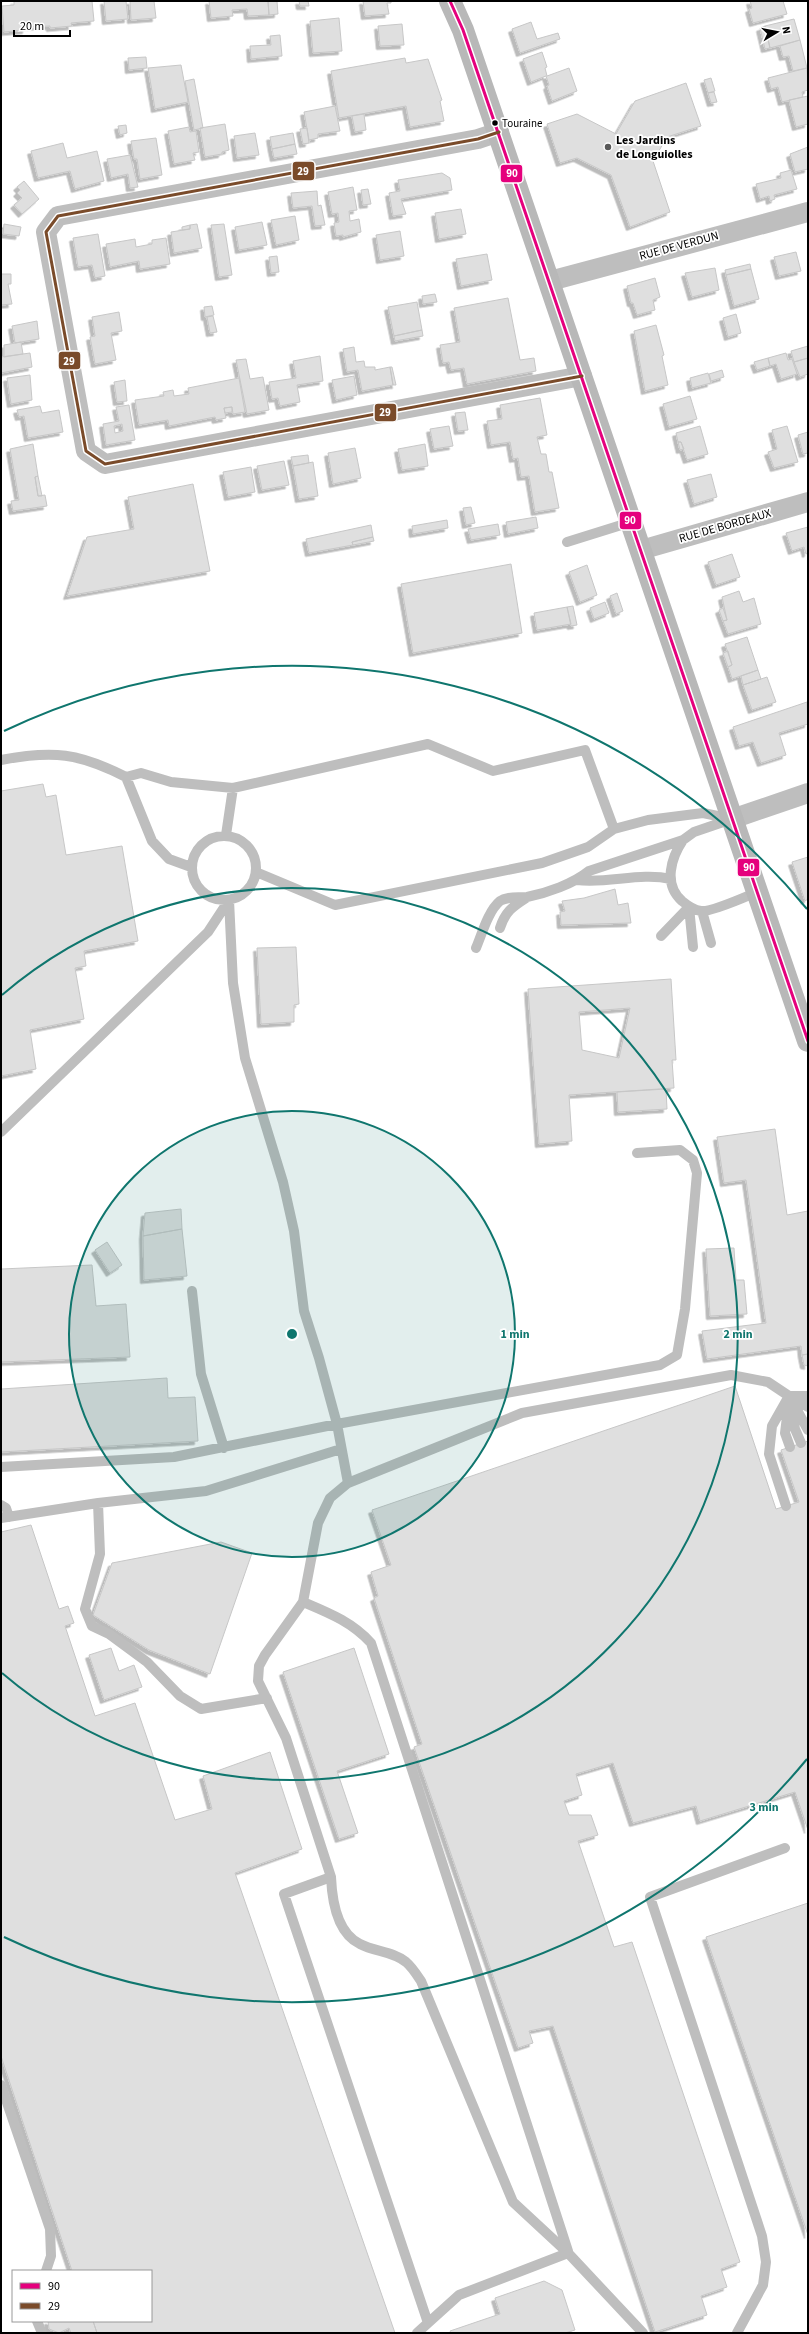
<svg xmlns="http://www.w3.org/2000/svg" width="809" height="2334" font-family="'Source Sans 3',sans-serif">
<defs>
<filter id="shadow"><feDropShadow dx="-3.5" dy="3.5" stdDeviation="0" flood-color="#0004"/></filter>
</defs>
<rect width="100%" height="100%" fill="#fff"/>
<path fill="#dfdfdf" stroke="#c7c7c7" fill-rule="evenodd" filter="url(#shadow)" d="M14 1H92L94 21 71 23 72 26 50 28V26L26 27V30L4 32 2 6 14 5Z
M104 1H126L128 19 106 21Z
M130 1H154L156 18 131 20Z
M209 1H268L269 15 248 16 247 9 232 10 233 16 211 18Z
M268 1H277L278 14 269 15Z
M299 1H308L309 6H300Z
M363 1H391V3H387L389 14 365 16Z
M750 1H783L787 14 753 23 749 9 752 8Z
M339 18 342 51 313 53 310 21Z
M794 19 800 40 770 48 765 26Z
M531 22 537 39 558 33 560 39 520 53 512 29Z
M402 24 404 45 380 46 378 26Z
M765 26 770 48 765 49 760 28Z
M280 35 282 56 251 59 250 46 271 45 270 36Z
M800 40 807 68 793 71 789 56 783 57 780 46Z
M542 52 547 67 545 68 547 76 569 68 577 91 552 101 547 86 549 85 546 76 531 82 523 59Z
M146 57 147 68 129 70 128 58Z
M405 58 406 63 428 59 442 100 440 101 444 121 410 127 406 106 339 118 331 71Z
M181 65 188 102 155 109 148 68Z
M807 68 808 90 802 92 803 97 782 102 778 87 771 89 768 78Z
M711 78 715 91 708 93 704 80Z
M194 79 203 128 194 130 185 81Z
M686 83 701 126 667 137 653 161 670 212 630 227 611 175 577 158 560 163 547 124 577 114 616 134 635 101Z
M714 92 717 102 711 103 708 93Z
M808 96V124L796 127 789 100Z
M335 106 340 131 318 134V138L309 140 304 112Z
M364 114 366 130 355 132 352 116Z
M225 124 229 150 222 152V154L205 157 200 128Z
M126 125 127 133 120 135 118 126Z
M189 127 190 132 196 131 199 152 193 153 195 160 174 164 168 131Z
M307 128 309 143 303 144 300 129Z
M255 133 259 155 237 158 234 136Z
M293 133 295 144 272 149 270 137Z
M156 138 162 175 140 179 137 159H134L131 141Z
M63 143 67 158 97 151 104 181 75 189 70 171 38 178 31 151Z
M295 144 297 154 274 158 272 149Z
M808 147V169L795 172 790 154Z
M130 155 138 187 130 188 128 174 111 178 107 159Z
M791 170 797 189 774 195 775 199 770 201 769 196 760 199 756 184 781 178 780 173Z
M442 173 450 178 452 190 401 199 406 214 393 216 389 193 400 191 398 180Z
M24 181 39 199 22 214 14 205 22 198 17 193 20 190 17 187Z
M353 187 357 210 349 211 350 221 359 219 361 232 343 237V235L336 236 334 223 339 222 338 213 332 214 328 192Z
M368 189 371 204 363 205 361 190Z
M317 191 318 206 321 205 325 225 315 226 312 206 293 208 291 193Z
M461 209 466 234 439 239 435 213Z
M295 216 299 240 276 245 271 220Z
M262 222 267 245 239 250 235 227Z
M4 224 21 227 19 236 3 234Z
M197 224 202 248 174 253 171 232 190 229V225Z
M224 224 232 275 219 277 211 225Z
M190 225V229L182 230V227Z
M400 231 404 256 380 260 376 235Z
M98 234 105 276 95 278 92 265 78 267 73 238Z
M166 238 170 264 140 269 139 261 110 267 106 244 135 239 136 247 152 244V240Z
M796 252 801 271 779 276 774 257Z
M487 254 492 280 461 286 456 259Z
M277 256 279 272 271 273 269 257Z
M750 264 751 269 726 275 725 270Z
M715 268 719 290 692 297 685 273Z
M751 269 759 299 734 306 726 275Z
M1 274H11V284H8L12 304 1 305Z
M655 278 660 297 653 300 655 310 637 315 633 303H631L627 286Z
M435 294 437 302 423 304 422 296Z
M508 298 520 360 534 358 536 371 467 384 464 368 451 370 449 362 443 363 440 345 460 342 454 308Z
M417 302 422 330 394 336 388 307Z
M212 306 214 315 205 317 204 307Z
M119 312 122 331 111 333 116 360 95 364 90 337 95 336 92 317Z
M736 314 741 333 728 337 723 318Z
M213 316 217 332 210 333 207 317Z
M37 321 39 339 15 343 12 326Z
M656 325 664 355 662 356 668 385 645 391 634 331Z
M422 330 423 336 395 341 394 336Z
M21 342 23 354 4 357V345Z
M808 346V358L794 362 791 351Z
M354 347 356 362 364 361 365 367H375V370L390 367 393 385 362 391 358 370 347 372 343 349Z
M30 353 32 367 1 373V357Z
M786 353 788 360 792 359 797 374 781 379 776 364 770 366 768 358Z
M320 356 323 381 297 385 300 402 280 406 278 398 272 399 269 382 296 378 293 361Z
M768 358 770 366 757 370 754 362Z
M808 358V374L800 377 794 362Z
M246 359 250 379 263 377 269 410 247 414 236 360Z
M390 367H392L396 385H393Z
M722 370 724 377 711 381 709 374Z
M708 373 711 383 692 388 690 378Z
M30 375 32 400 11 404 7 378Z
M354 376 357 395 336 400 332 380Z
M239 378 245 412 233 414 232 407 224 408 226 418 216 420 215 417 169 426 168 420 139 425 135 400 164 396 163 392 173 390 174 396 189 394 188 388Z
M125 380 127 401 117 402 114 382Z
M690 396 697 419 669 427 663 404Z
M540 398 547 435 537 437 541 454H546L549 472H552L559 508 535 512 529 476 521 477 518 458 513 459 510 442 491 445 487 421 502 419 500 405Z
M129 405 135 440 106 445 103 424 119 421 116 407ZM122 424 123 431 115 433 114 426Z
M40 406 42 413 59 410 63 432 28 438 24 416 19 417 17 410Z
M232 407V412L225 413 224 408Z
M465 412 468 430 458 431 455 413Z
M449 426 453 446 434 449 430 429Z
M700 426 708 454 687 460 681 442H678L676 433Z
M787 426 798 462 774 468 768 452 777 449 772 430Z
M808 432V453L803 454 798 435Z
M678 442H681L684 449 680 450Z
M33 444 38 476 35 477 38 496 45 495 47 506 13 511 11 501 19 500 10 449Z
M425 444 428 466 402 470 398 449Z
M355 448 361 478 333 484 328 453Z
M308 455 309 463 293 466 291 457Z
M284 461 289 485 262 490 257 466Z
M313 462 318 496 299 499 293 466Z
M251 467 255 492 228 497 223 472Z
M711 474 717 497 694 504 687 480Z
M38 476 42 496H38L35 477Z
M193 484 210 571 67 596 87 537 134 529 128 497Z
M471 507 475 523 466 525 463 508Z
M536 517 538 528 508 534 506 522Z
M447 520 448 528 413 534 412 526Z
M498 524 500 535 471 540 468 529Z
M371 525 373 537 352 542 353 545 309 553 306 539Z
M808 527V553L806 554 804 547 792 551 786 533Z
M373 537 374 541 353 545 352 542Z
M732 554 740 577 716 585 708 562Z
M511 564 522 633 413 653 401 584Z
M587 565 597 595 580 602 569 572Z
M739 591 743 602 754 598 761 624 728 634 723 621 727 620 722 597Z
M617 593 623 611 616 614 610 596Z
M605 602 609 613 594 619 590 608Z
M573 606 577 625 571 626 567 607Z
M567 607 571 624 537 630 534 613Z
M723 608 727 620 723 621 719 610Z
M747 637 758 670 732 679 728 667 732 665 725 644Z
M728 651 732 665 728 667 723 653Z
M758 670 761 679 743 685 741 676Z
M767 677 776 702 752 710 743 685Z
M807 702 808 724 779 733 786 755 761 763 753 742 739 746 733 727Z
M43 784 46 797 56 795 66 855 122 846 138 941 84 951 86 966 75 968 84 1019 30 1030 36 1069 1 1076V791Z
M808 857V899L805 901 792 862Z
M615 889 618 905 628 903 631 923 561 925 560 912 565 911 562 901 584 898Z
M296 947 299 1004 294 1005V1022L261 1024 257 948Z
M671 979 676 1060H672L674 1088 569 1095 572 1141 539 1144 528 989ZM630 1008 619 1058 582 1050 579 1012Z
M666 1089 667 1109 618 1112 617 1092Z
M775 1129 787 1215 808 1211V1354L802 1355 801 1346 707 1359 702 1331 766 1323 746 1180 724 1183 717 1137Z
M181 1209 182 1229 143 1236 145 1213Z
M182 1229 187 1276 144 1280 143 1236Z
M107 1242 122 1265 110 1273 95 1250Z
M734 1248 736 1280H744L747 1314 710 1316 706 1249Z
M92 1265 96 1306 126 1304 130 1357 1 1362V1269Z
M808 1354V1366L804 1365 802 1355Z
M167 1378 168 1398 195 1397 198 1441 1 1452V1389Z
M735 1386 776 1509 799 1502 781 1450 808 1441V1830L795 1792 700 1821 696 1806 633 1823 613 1763 576 1774 582 1795 564 1801 569 1815H591L598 1835 578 1841 614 1947 632 1942 740 2262 721 2269 727 2287 701 2296 707 2315 655 2332 553 2026 529 2031 533 2043 518 2048 414 1747 422 1744 374 1598 378 1596 371 1572 391 1565 372 1510Z
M31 1525 59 1609 68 1606 74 1623 65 1626 95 1716 135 1703 175 1820 212 1809 203 1776 270 1752 302 1849 235 1873 395 2333H97L93 2321H151V2271H72L1 2056V1532Z
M221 1542 252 1553 210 1674 149 1650 93 1615 112 1563Z
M111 1648 119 1671 134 1665 142 1687 104 1700 89 1655Z
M354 1648 389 1754 337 1771 358 1833 339 1839 283 1672Z
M808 1903V2235L706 1937Z
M544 2281 562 2290 575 2330 565 2333H451L450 2331 500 2314 495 2298Z
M48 2321H93L97 2333H71L69 2328 59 2333 49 2329Z"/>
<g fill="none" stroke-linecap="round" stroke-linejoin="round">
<path stroke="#bebebe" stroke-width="10" d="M567 542 631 522
M1 760C53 750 79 753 126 777L152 841 169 859 191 867
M126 777 141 773 171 782 233 788 428 744 493 771 585 750 614 829
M226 835 233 788
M192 868a32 32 0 1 1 64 0a32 32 0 1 1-64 0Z
M683 840C671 858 663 884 682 901 688 906 694 910 701 911 712 912 745 897 757 892
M256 872 335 905 542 863 588 847 614 829 648 820 703 813 732 819
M577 880C608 884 640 872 671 879
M229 900 233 983 245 1058 283 1182 294 1231 304 1311 319 1358 337 1424 660 1365 677 1355 685 1309 697 1173 693 1160 680 1150 637 1153
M689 907 693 947
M702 911 711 943
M500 928C505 912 512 907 526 898
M661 936 689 907
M476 948C482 934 488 911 500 901 507 896 518 898 527 897 547 893 573 884 589 871L683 840 694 832 732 819
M1 1132 208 932 229 900
M192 1291 201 1374 224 1448
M791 1397 808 1407
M789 1400 785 1433 790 1447
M792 1401 808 1430
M791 1407 795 1429 801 1443
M1 1467 174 1457 337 1424 348 1483 522 1413 731 1375 768 1382 789 1396H808
M348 1483 330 1498 318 1523 303 1602 265 1655 259 1666 258 1681 286 1738 331 1877C332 1900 337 1933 360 1944 375 1952 392 1951 406 1962 412 1967 417 1975 421 1981L513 2202 568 2253 643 2333
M98 1503 100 1554 85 1609 92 1626 109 1634 147 1662 180 1696 201 1709 267 1698
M1 1505 6 1508 9 1517
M786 1506 769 1454 772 1426 789 1396
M1 1518 98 1503 206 1491 341 1449
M303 1602C329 1613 352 1622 371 1643L568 2251
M331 1877 284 1894 428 2323 459 2295 568 2253
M1 2085 50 2229 51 2256 46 2271
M37 2321 42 2333
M417 2333 428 2323
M737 2333 763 2285 766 2262 762 2236 650 1897 785 1848"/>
<path stroke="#bebebe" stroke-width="20" d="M499 132 478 139 58 216 46 232 86 451 105 464 582 376
M550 281 808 212
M641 550 808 502
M732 819 808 793"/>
<path stroke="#b8b8b8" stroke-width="22" d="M450 1 463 30 808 1041"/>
<g stroke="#fff" stroke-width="6">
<path id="bus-1" d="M450 1 463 30 808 1041"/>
</g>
<g stroke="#fff" stroke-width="6">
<path id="bus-2" d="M499 132 478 139 58 216 46 232 86 451 105 464 582 376"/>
</g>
<use href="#bus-1" stroke="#e5007d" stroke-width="3"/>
<use href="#bus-2" stroke="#7a4b2a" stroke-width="3"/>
</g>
<circle cx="292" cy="1334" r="223" fill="#0f766e" fill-opacity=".12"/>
<g fill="none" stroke="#0f766e" stroke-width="2">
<circle cx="292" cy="1334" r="223"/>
<path d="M2 995A446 446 0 1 1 2 1673"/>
<path d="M807 1759A668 668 0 0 1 4 1937M4 731A668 668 0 0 1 807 909"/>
</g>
<circle fill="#000" stroke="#fff" stroke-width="1.5" cx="495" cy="123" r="3.5"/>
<circle fill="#595959" stroke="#fff" stroke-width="1.5" cx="608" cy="147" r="4"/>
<g text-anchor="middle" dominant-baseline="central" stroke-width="3.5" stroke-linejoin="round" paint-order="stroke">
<g font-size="11" fill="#000" stroke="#fff" text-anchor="start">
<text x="502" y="123">Touraine</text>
</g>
<g font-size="12" font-weight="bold" fill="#000" stroke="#fff" text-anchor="start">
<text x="616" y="140">Les Jardins<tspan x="616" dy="14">de Longuiolles</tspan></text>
</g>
<g font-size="12" fill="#000" stroke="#fff">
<text transform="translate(679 246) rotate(-15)">RUE DE VERDUN</text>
<text transform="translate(725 526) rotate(-16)">RUE DE BORDEAUX</text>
</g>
</g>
<circle cx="292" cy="1334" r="6" fill="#0f766e" stroke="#fff" stroke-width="2"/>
<g font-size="12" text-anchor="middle" font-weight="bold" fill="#0f766e" stroke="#fff" stroke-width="3.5" stroke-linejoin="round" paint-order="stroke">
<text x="515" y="1338">1 min</text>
<text x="738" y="1338">2 min</text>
<text x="764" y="1811">3 min</text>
</g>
<g stroke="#fff" stroke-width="1.5">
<rect x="292" y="161" width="23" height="20" rx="4" fill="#7a4b2a"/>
<rect x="500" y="164" width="23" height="19" rx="4" fill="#e5007d"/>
<rect x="58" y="351" width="23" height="19" rx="4" fill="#7a4b2a"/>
<rect x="374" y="403" width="23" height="19" rx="4" fill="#7a4b2a"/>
<rect x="619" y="511" width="23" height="19" rx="4" fill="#e5007d"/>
<rect x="737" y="858" width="23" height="19" rx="4" fill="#e5007d"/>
</g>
<g font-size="11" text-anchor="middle" font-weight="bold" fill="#fff">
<text x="303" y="175">29</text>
<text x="512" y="177">90</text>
<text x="69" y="365">29</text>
<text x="385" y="416">29</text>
<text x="630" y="524">90</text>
<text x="749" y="871">90</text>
</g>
<rect width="809" height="2334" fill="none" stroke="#000000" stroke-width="4"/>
<rect x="12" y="2270" width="140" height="52" fill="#ffffff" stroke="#999999"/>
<rect x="20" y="2283" width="20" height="6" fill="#e5007d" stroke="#999999"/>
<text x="48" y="2290" font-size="12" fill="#000000">90</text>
<rect x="20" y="2303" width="20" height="6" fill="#7a4b2a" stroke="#999999"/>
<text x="48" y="2310" font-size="12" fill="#000000">29</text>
<g transform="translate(777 32) rotate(80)" stroke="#ffffff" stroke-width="3" paint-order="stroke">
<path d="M0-3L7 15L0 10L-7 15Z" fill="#000000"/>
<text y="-6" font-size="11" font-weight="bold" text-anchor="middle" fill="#000000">N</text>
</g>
<path d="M14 30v6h56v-6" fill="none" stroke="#000000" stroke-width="2"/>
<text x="20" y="30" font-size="12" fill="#000000" stroke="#ffffff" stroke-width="3" paint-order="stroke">20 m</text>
</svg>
